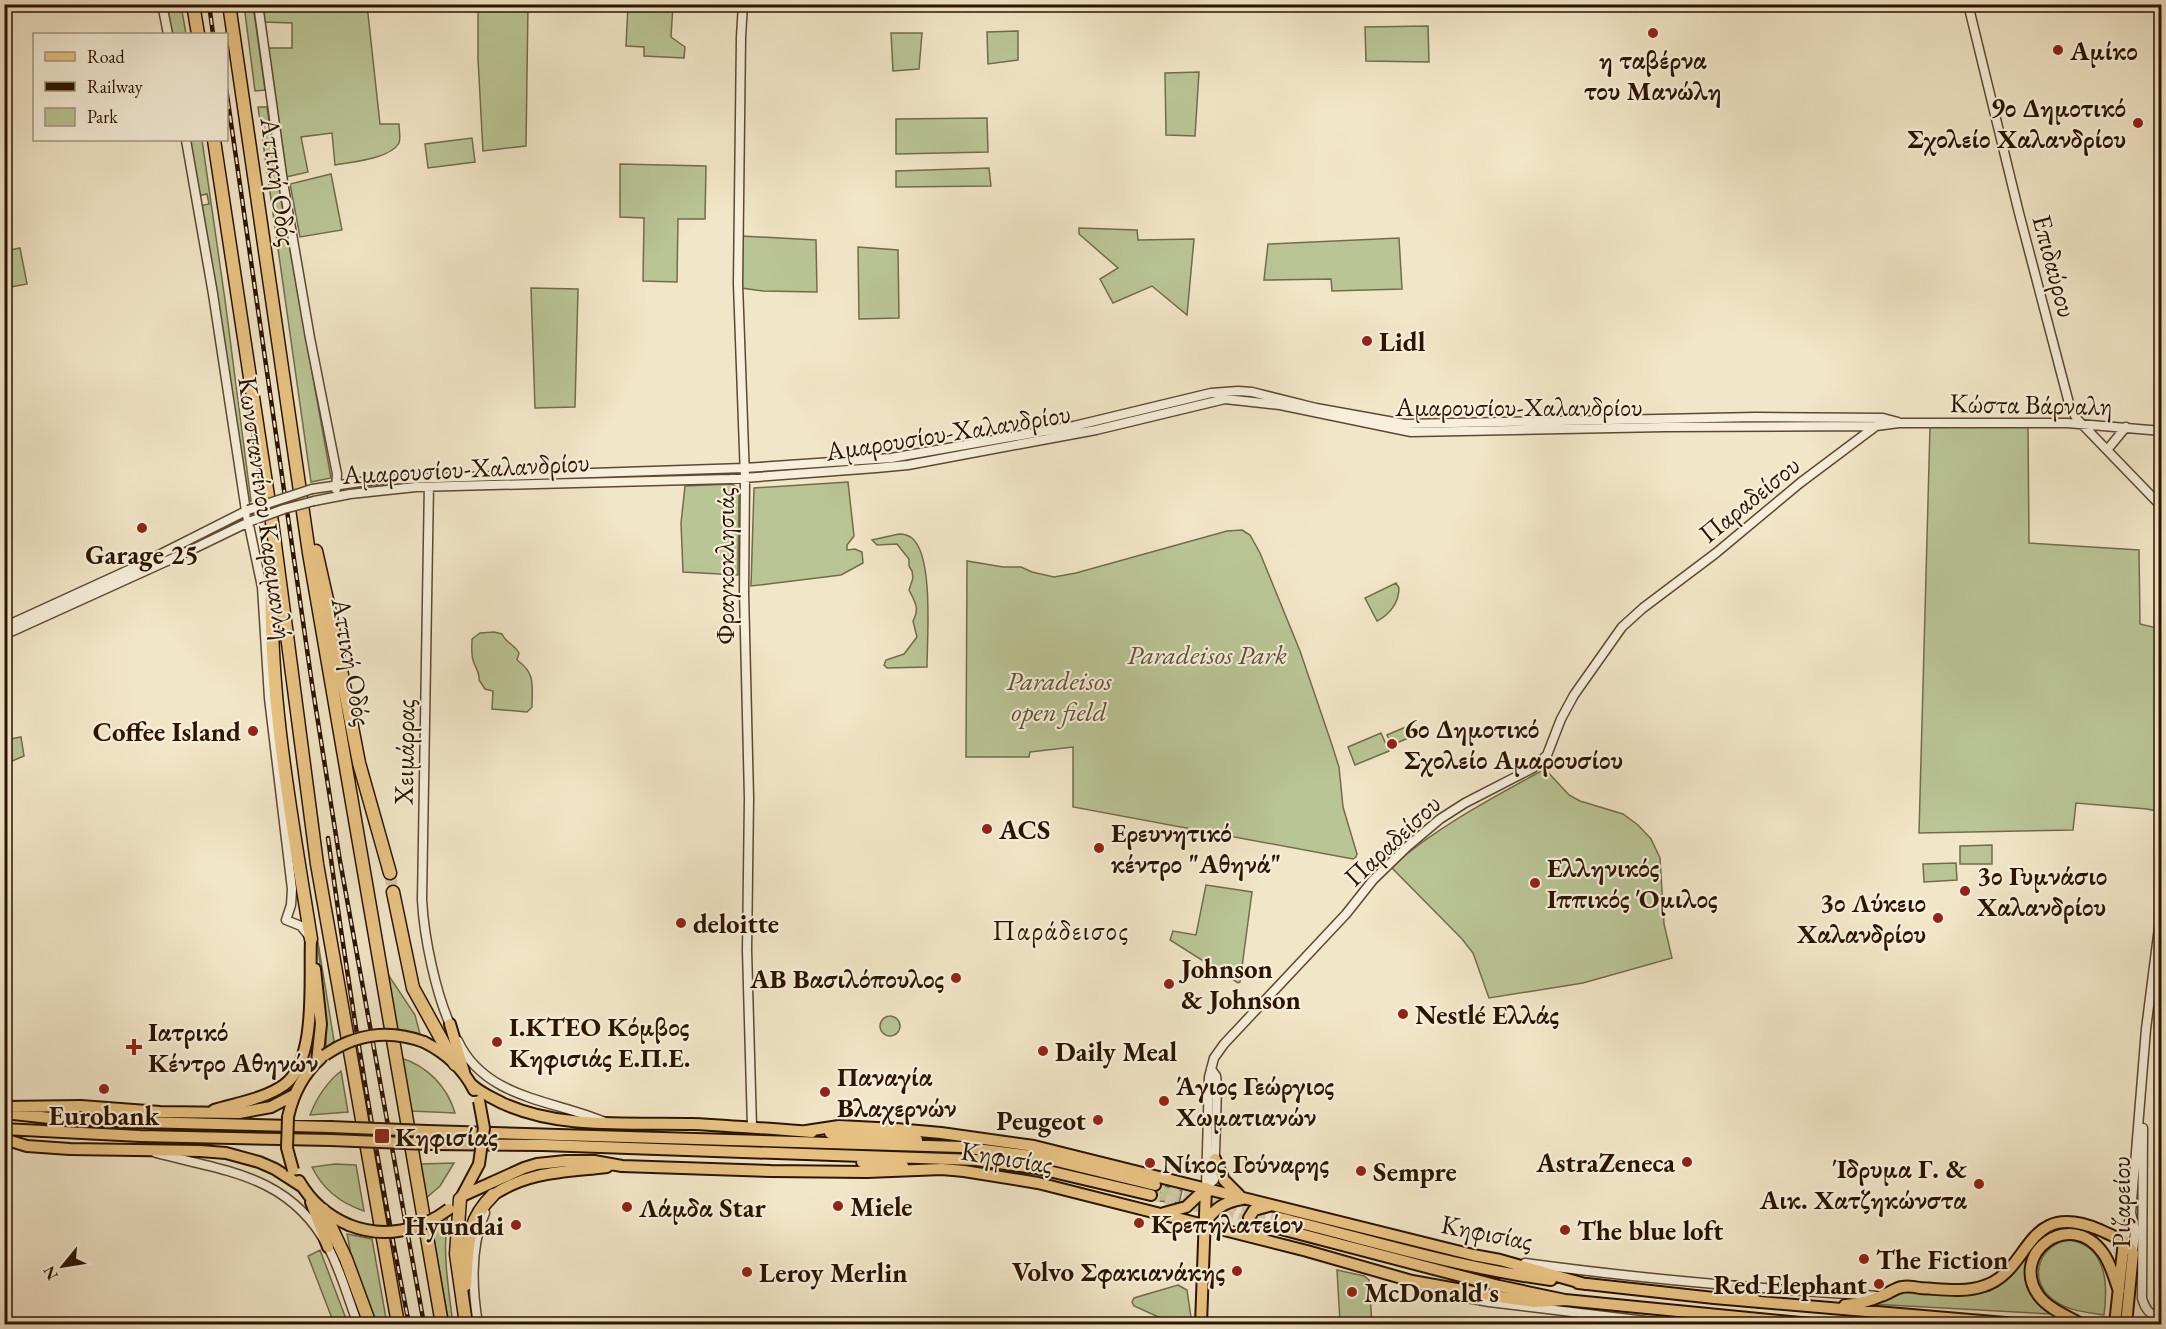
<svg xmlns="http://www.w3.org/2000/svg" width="2166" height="1329" font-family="'EB Garamond',serif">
<rect width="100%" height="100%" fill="#f2e6c8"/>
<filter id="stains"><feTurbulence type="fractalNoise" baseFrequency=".00333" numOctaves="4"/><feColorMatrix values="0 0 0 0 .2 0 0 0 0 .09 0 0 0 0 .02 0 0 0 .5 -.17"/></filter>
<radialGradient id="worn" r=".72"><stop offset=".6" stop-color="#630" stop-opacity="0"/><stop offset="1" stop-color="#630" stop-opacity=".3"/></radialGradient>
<path fill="#bac596" stroke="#726c4b" stroke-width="1.5" d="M164 5H181L186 34H169Z
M244 5H253L265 90 255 91Z
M262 5H367L380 124H399C399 130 401 138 399 143 390 159 352 162 335 165L332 133 301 137 308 172 286 177 268 48H292V23L264 22Z
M478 5H528L526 146 483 151 478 59Z
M628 5H673L671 37 685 47 684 58 644 56V47L626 46Z
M1428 26 1429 62 1366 61 1365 27Z
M1018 31V60L988 64 987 32Z
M891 33H922L919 69 893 71Z
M1199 72 1195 136 1166 135 1165 73Z
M258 107H267L277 179 271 180 272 189 279 188 331 478 311 482Z
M987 118 988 152 896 154V119Z
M472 138 475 162 428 168 425 144Z
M188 140H202L225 300 251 501 247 502 199 206 209 204 207 194 197 196Z
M620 164 706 166 705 219H678L677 282 643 281 644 218 620 217Z
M989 168 991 186 896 187V171Z
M331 174 342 230 300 237 290 184Z
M1079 228 1137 230 1138 240 1194 239 1187 315 1152 286 1113 303 1100 279 1118 268 1079 234Z
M741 236 816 240 817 292 763 291 741 288Z
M1399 238 1402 289 1332 291 1331 279 1264 280 1268 244Z
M858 247 898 250 899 318 859 319Z
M20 248 27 284 5 288V251Z
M531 288 578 289 575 407 535 408Z
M2028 426 2029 543 2139 550 2140 624 2161 629V812L2147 809 2076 803 2073 830 1919 833 1930 427Z
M848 482 854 536 847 545V550L855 549 862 552 863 563 841 575 751 586 754 488Z
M732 484 739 489 738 575 683 572 681 523 685 486Z
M1242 530 1250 535 1260 553 1300 651 1331 742 1339 767 1343 807 1357 854 1356 857 1353 859 1073 807V747L1030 752 1029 757H966L967 561 1003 567H1021L1032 572 1054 577 1076 573 1227 531Z
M899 534C904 534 908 535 912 538 934 556 927 640 927 667L887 668 884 665 886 660 904 654 917 637 913 621C920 608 915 602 909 590L913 578 912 571 909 566V559L897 544 877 545 872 540Z
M1396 583 1399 588C1399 603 1389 615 1377 621L1365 598Z
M494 632 502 634C506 643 514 644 519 653L517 660C536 673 532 686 532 707L527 712 492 709 493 691 485 689 479 680C480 672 475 668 473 660 471 653 472 646 472 639L480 633Z
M1408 726 1413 736 1392 745 1387 735Z
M1381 733 1389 751 1355 765 1348 747Z
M21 737 24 756 5 764V740Z
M1545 769 1569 795 1580 801 1623 814 1638 825 1651 839 1660 858 1664 924 1672 958 1583 983 1489 998 1473 953 1462 939 1391 867C1437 827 1492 798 1545 769Z
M1992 845V864H1960V846Z
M1956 863 1957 880 1924 882 1923 864Z
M1206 885 1252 892 1240 982 1238 983 1170 940 1173 931 1196 935Z
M317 936 335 1047 326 1053V1025Z
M386 967 389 976 415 1015 421 1038 396 1033Z
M880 1026a10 10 0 1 1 20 0a10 10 0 1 1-20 0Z
M401 1058C427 1066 447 1086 455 1113L410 1111Z
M341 1071 348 1112 310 1115C317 1097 326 1083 341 1071Z
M454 1163 440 1186 425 1199 420 1164Z
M335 1164 356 1165 364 1211C340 1203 323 1190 312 1167Z
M1162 1185 1182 1191 1179 1203 1159 1201Z
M448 1212C442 1250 448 1286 453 1324H449L431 1223Z
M347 1234 372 1239 387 1324H374L355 1275Z
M2070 1240C2107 1246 2108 1285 2104 1315 2086 1312 2066 1311 2051 1298 2027 1278 2040 1243 2070 1240Z
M320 1250 348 1324H326L333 1321 308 1256Z
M2026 1258C2026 1284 2029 1299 2052 1314L1871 1304 1906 1289 1965 1294 1990 1291 2008 1277Z
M1337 1270 1364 1276 1369 1280 1372 1324H1334V1323L1340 1322Z
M1178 1285 1187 1290 1192 1324H1174L1134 1306 1132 1302 1134 1298Z"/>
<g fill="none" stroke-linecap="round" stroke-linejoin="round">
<path stroke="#d4c6aa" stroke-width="10" stroke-dasharray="10 5" stroke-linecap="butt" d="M1155 1185 1280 1218
M1151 1195 1277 1228"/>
<path stroke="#d4c6aa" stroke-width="12" stroke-dasharray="12 6" stroke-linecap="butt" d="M390 873 393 892"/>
<g stroke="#5d4832" stroke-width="11">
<path id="minor" d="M162 4 168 34
M258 4 283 182 310 338 337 474 336 489
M743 4 741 37 738 284 745 478 744 592 749 798 747 950 752 1127
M1968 4 2019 213 2070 407 2077 419 2162 507
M186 140 213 294 246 511 262 587 269 698 292 889 291 905 286 920 301 926 309 936
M2107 450 2126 427
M429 483 422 900C424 938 436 995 452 1029
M312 489 374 480 744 468 891 458 1074 426 1211 393 1238 391 1252 392 1316 408 1405 424 1756 417 1883 418 1898 422
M314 501 350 494 416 487 730 479 876 468 908 465 1096 430 1225 399 1280 405 1411 432 1665 427 1876 426 1899 423H2067L2162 431
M4 627 133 568 248 510
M4 635 189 551 251 521
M458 1041C485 1099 554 1100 605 1122
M2143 1128 2142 1298C2145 1309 2150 1316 2162 1318
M156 1153C226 1171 291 1176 328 1247 341 1271 348 1299 358 1324
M1206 1188 1209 1077 1214 1058 1224 1044 1346 914 1373 880 1408 846 1440 819 1465 803 1533 768 1547 755 1561 719 1574 695 1622 627 1643 608 1716 553 1800 483 1876 426
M1206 1188 1214 1180 1216 1124 1217 1084 1216 1076 1211 1069
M2131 1213 2135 1230 2133 1253
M2124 1241 2131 1213 2146 1029 2162 904
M1525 1263C1642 1279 1761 1289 1879 1296
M1424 1286 1456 1296 1489 1302 1646 1321 1684 1324 1715 1316
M478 1324C472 1288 470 1247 485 1213"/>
</g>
<g stroke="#2b1300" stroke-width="14">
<path id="major" d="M315 969 321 1024 317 1062
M450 1024 464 1072
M424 1042C446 1053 463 1068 474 1090
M471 1084C480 1093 491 1097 502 1103 561 1130 629 1122 693 1124 732 1126 772 1129 812 1132
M4 1107 81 1106 160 1112 239 1113 271 1107 294 1095
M214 1110C237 1103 264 1099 284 1085 318 1060 309 978 311 939
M4 1113 50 1118 141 1122 330 1127
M288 1117C293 1094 303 1074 321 1058
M4 1129 140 1136 331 1140
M427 1131 961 1147 1040 1157 1155 1185
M806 1131 839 1126 896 1129 941 1133 1034 1146 1473 1255 1500 1260 1585 1284
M830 1133 917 1140
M4 1139 27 1146 70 1149 200 1151 226 1153 259 1162 275 1169 303 1187
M429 1144 543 1145 976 1160 1036 1168 1151 1195
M1215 1159 1224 1180 1239 1195
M862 1162 903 1166
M299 1181C311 1202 328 1216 349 1225
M493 1195C529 1171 566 1172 607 1167
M462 1196 524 1168 537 1164 566 1161H594L622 1166 771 1171 867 1172 942 1169 964 1171 1038 1183 1307 1251 1412 1281 1512 1299 1535 1302 1565 1300
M462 1196 479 1164
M311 1202 328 1247
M1164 1213 1186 1207 1206 1188
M1280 1218C1370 1240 1459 1268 1551 1280
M1204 1224C1214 1209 1224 1202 1242 1199
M1277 1228 1499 1286 1565 1300 1811 1324
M1263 1238 1251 1227 1249 1218 1254 1210 1269 1206
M1578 1283 1714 1298 2017 1324
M1736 1287 1758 1302
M1845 1305C1858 1304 1870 1301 1881 1296 1888 1294 1895 1288 1902 1287 1907 1286 1915 1287 1920 1288 1941 1289 1964 1293 1984 1286 2032 1271 2024 1198 2100 1230 2113 1236 2126 1240 2133 1253L2126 1324
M1201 1324 1206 1188
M2081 1324C2067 1316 2049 1309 2039 1296 2008 1254 2070 1207 2103 1253 2111 1264 2114 1278 2119 1291
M2115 1324 2124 1241"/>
</g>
<g stroke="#2b1300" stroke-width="15">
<path id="highway" d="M193 4 198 34
M229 4 309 553 442 1324
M214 140 273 529 317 864 398 1324
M316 551 330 613 359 763 390 873
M272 574C268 695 292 819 311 939
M393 892 413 988 455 1064
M460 1199 456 1254 466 1324
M323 1210 346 1259 370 1324
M465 1285C468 1248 465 1222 493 1195"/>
</g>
<use href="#minor" stroke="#f7efdb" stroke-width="8"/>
<use href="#major" stroke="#e9c384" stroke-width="10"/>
<use href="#highway" stroke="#e9c384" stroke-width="12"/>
<g stroke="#2b1300" stroke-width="4.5">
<path id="rail" d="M209 4 213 34
M226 88 312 684 340 861 424 1324
M328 838C350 1001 377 1163 409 1324"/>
</g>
<use href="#rail" stroke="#f7efdb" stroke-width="2" stroke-dasharray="7" stroke-linecap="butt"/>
<g stroke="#5d4832" stroke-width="11" stroke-linecap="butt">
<path id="minor-bridge" d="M248 510 312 489
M251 521 284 509 314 501"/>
</g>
<g stroke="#2b1300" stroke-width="14" stroke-linecap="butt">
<path id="major-bridge" d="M325 1055C355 1034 389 1029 424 1042
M479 1101 484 1128 479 1164
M288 1117 287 1148 293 1170
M330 1127 427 1131
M331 1140 429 1144
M349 1225C384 1239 420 1231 449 1209"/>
</g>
<use href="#minor-bridge" stroke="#f7efdb" stroke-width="8"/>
<use href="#major-bridge" stroke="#e9c384" stroke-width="10"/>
</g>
<g fill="#8f2418" stroke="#f7efdb" stroke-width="2">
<circle cx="1653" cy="33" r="6"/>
<circle cx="2058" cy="50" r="6"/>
<circle cx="2138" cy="123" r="6"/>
<circle cx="1367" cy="341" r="6"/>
<circle cx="142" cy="528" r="6"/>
<circle cx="253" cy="731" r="6"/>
<circle cx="1392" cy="744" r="6"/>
<circle cx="987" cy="829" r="6"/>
<circle cx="1099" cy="848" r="6"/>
<circle cx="1535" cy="883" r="6"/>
<circle cx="1965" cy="891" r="6"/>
<circle cx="1938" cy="918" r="6"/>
<circle cx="681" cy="923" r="6"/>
<circle cx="956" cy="978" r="6"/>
<circle cx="1169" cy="984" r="6"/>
<circle cx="1403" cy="1014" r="6"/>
<circle cx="497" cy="1042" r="6"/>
<path d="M131 1038h6v6h6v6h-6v6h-6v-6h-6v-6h6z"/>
<circle cx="1043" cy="1051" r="6"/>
<circle cx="104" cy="1089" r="6"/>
<circle cx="825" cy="1092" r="6"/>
<circle cx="1164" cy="1101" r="6"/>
<circle cx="1098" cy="1120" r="6"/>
<rect x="374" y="1128" width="16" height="16" rx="3"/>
<circle cx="1687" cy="1162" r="6"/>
<circle cx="1150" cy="1163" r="6"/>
<circle cx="1361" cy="1171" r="6"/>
<circle cx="1979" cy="1184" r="6"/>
<circle cx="838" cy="1206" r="6"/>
<circle cx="627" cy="1207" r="6"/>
<circle cx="1139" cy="1223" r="6"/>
<circle cx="516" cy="1225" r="6"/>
<circle cx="1565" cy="1230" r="6"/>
<circle cx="1864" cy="1259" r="6"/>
<circle cx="1237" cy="1271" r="6"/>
<circle cx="747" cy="1272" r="6"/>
<circle cx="1879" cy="1284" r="6"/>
<circle cx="1352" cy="1292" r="6"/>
</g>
<g text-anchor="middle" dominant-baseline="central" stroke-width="4.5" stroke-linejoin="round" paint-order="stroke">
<g font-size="27" font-weight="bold" fill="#2b1300" stroke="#f7efdb" text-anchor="start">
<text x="2070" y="50">Αμίκο</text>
<text x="1653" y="59" text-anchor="middle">η ταβέρνα<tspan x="1653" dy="31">του Μανώλη</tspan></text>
<text x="2126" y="107" text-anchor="end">9ο Δημοτικό<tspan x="2126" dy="31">Σχολείο Χαλανδρίου</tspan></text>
<text x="1379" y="341">Lidl</text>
<text x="142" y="554" text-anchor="middle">Garage 25</text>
<text x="1404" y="728">6ο Δημοτικό<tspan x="1404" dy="31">Σχολείο Αμαρουσίου</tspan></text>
<text x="241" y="731" text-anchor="end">Coffee Island</text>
<text x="999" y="829">ACS</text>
<text x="1111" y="832">Ερευνητικό<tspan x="1111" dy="31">κέντρο "Αθηνά"</tspan></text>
<text x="1547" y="867">Ελληνικός<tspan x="1547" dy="31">Ιππικός Όμιλος</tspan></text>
<text x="1977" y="875">3ο Γυμνάσιο<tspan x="1977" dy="31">Χαλανδρίου</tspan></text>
<text x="1926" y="902" text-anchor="end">3ο Λύκειο<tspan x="1926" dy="31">Χαλανδρίου</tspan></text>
<text x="693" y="923">deloitte</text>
<text x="1181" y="968">Johnson<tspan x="1181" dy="31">&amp; Johnson</tspan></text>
<text x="944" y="978" text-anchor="end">ΑΒ Βασιλόπουλος</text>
<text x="1415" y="1014">Nestlé Ελλάς</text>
<text x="509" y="1026">Ι.ΚΤΕΟ Κόμβος<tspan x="509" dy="31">Κηφισιάς Ε.Π.Ε.</tspan></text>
<text x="148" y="1031">Ιατρικό<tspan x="148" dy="31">Κέντρο Αθηνών</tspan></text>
<text x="1055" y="1051">Daily Meal</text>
<text x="837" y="1076">Παναγία<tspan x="837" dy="31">Βλαχερνών</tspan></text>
<text x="1176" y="1085">Άγιος Γεώργιος<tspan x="1176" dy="31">Χωματιανών</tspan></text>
<text x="104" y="1115" text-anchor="middle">Eurobank</text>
<text x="1086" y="1120" text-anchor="end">Peugeot</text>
<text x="395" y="1136">Κηφισίας</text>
<text x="1675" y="1162" text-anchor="end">AstraZeneca</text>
<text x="1162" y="1163">Νίκος Γούναρης</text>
<text x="1967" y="1168" text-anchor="end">Ίδρυμα Γ. &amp;<tspan x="1967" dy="31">Αικ. Χατζηκώνστα</tspan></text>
<text x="1373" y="1171">Sempre</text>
<text x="850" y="1206">Miele</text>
<text x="639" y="1207">Λάμδα Star</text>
<text x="1151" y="1223">Κρεπηλατείον</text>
<text x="504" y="1225" text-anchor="end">Hyundai</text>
<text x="1577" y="1230">The blue loft</text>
<text x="1876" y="1259">The Fiction</text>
<text x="1225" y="1271" text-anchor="end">Volvo Σφακιανάκης</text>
<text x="759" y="1272">Leroy Merlin</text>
<text x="1867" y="1284" text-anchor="end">Red Elephant</text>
<text x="1364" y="1292">McDonald's</text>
</g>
<g font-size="27" fill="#2b1300" stroke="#f7efdb">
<text transform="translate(279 182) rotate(82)">Αττική Οδός</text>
<text transform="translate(2055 266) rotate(75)">Επιδαύρου</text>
<text transform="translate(2031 404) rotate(1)">Κώστα Βάρναλη</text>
<text x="1519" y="406">Αμαρουσίου-Χαλανδρίου</text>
<text transform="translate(948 432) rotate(-9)">Αμαρουσίου-Χαλανδρίου</text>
<text transform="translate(466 468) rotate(-3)">Αμαρουσίου-Χαλανδρίου</text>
<text transform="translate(1749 499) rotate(-39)">Παραδείσου</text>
<text transform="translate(266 508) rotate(82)">Κωνσταντίνου Καραμανλή</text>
<text transform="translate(724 566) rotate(-90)">Φραγκοκλησιάς</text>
<text transform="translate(352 662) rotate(80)">Αττική Οδός</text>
<text transform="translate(404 752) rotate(-89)">Χειμάρρας</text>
<text transform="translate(1392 840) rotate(-43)">Παραδείσου</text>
<text transform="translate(1007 1157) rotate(9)">Κηφισίας</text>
<text transform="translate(2120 1202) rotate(-90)">Ριζαρείου</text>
<text transform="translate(1487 1232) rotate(11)">Κηφισίας</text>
</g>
<g font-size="27" font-style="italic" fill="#5d5134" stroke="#f7efdb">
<text x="1207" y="654">Paradeisos Park</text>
<text x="1059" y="680">Paradeisos<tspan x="1059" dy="31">open field</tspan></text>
</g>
<g font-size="28" letter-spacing="1.5" fill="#2b1300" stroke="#f7efdb">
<text x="1061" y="930">Παράδεισος</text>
</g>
</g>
<rect width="2166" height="1329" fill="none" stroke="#f2e6c8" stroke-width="24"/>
<rect x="6" y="6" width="2154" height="1317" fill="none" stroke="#2b1300" stroke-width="3"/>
<rect x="12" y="12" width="2142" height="1305" fill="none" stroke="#2b1300" stroke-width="1.5"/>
<rect x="33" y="33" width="195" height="108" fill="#f7efdb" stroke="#a59783" stroke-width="1.5"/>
<rect x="45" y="52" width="30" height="9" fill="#e9c384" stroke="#a59783" stroke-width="1.5"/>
<text x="87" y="63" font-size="18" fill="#2b1300">Road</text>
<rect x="45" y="82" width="30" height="9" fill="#2b1300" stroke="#a59783" stroke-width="1.5"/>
<text x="87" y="93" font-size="18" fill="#2b1300">Railway</text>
<rect x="45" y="108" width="30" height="18" fill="#bac596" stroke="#a59783" stroke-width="1.5"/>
<text x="87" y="123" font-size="18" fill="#2b1300">Park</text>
<g transform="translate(63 1266) rotate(240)" stroke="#f7efdb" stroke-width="4.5" paint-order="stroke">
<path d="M0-4.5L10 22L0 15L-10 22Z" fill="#2b1300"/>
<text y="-9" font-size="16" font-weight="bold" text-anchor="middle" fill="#2b1300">N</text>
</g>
<rect width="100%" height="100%" filter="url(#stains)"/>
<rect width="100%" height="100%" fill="url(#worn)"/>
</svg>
